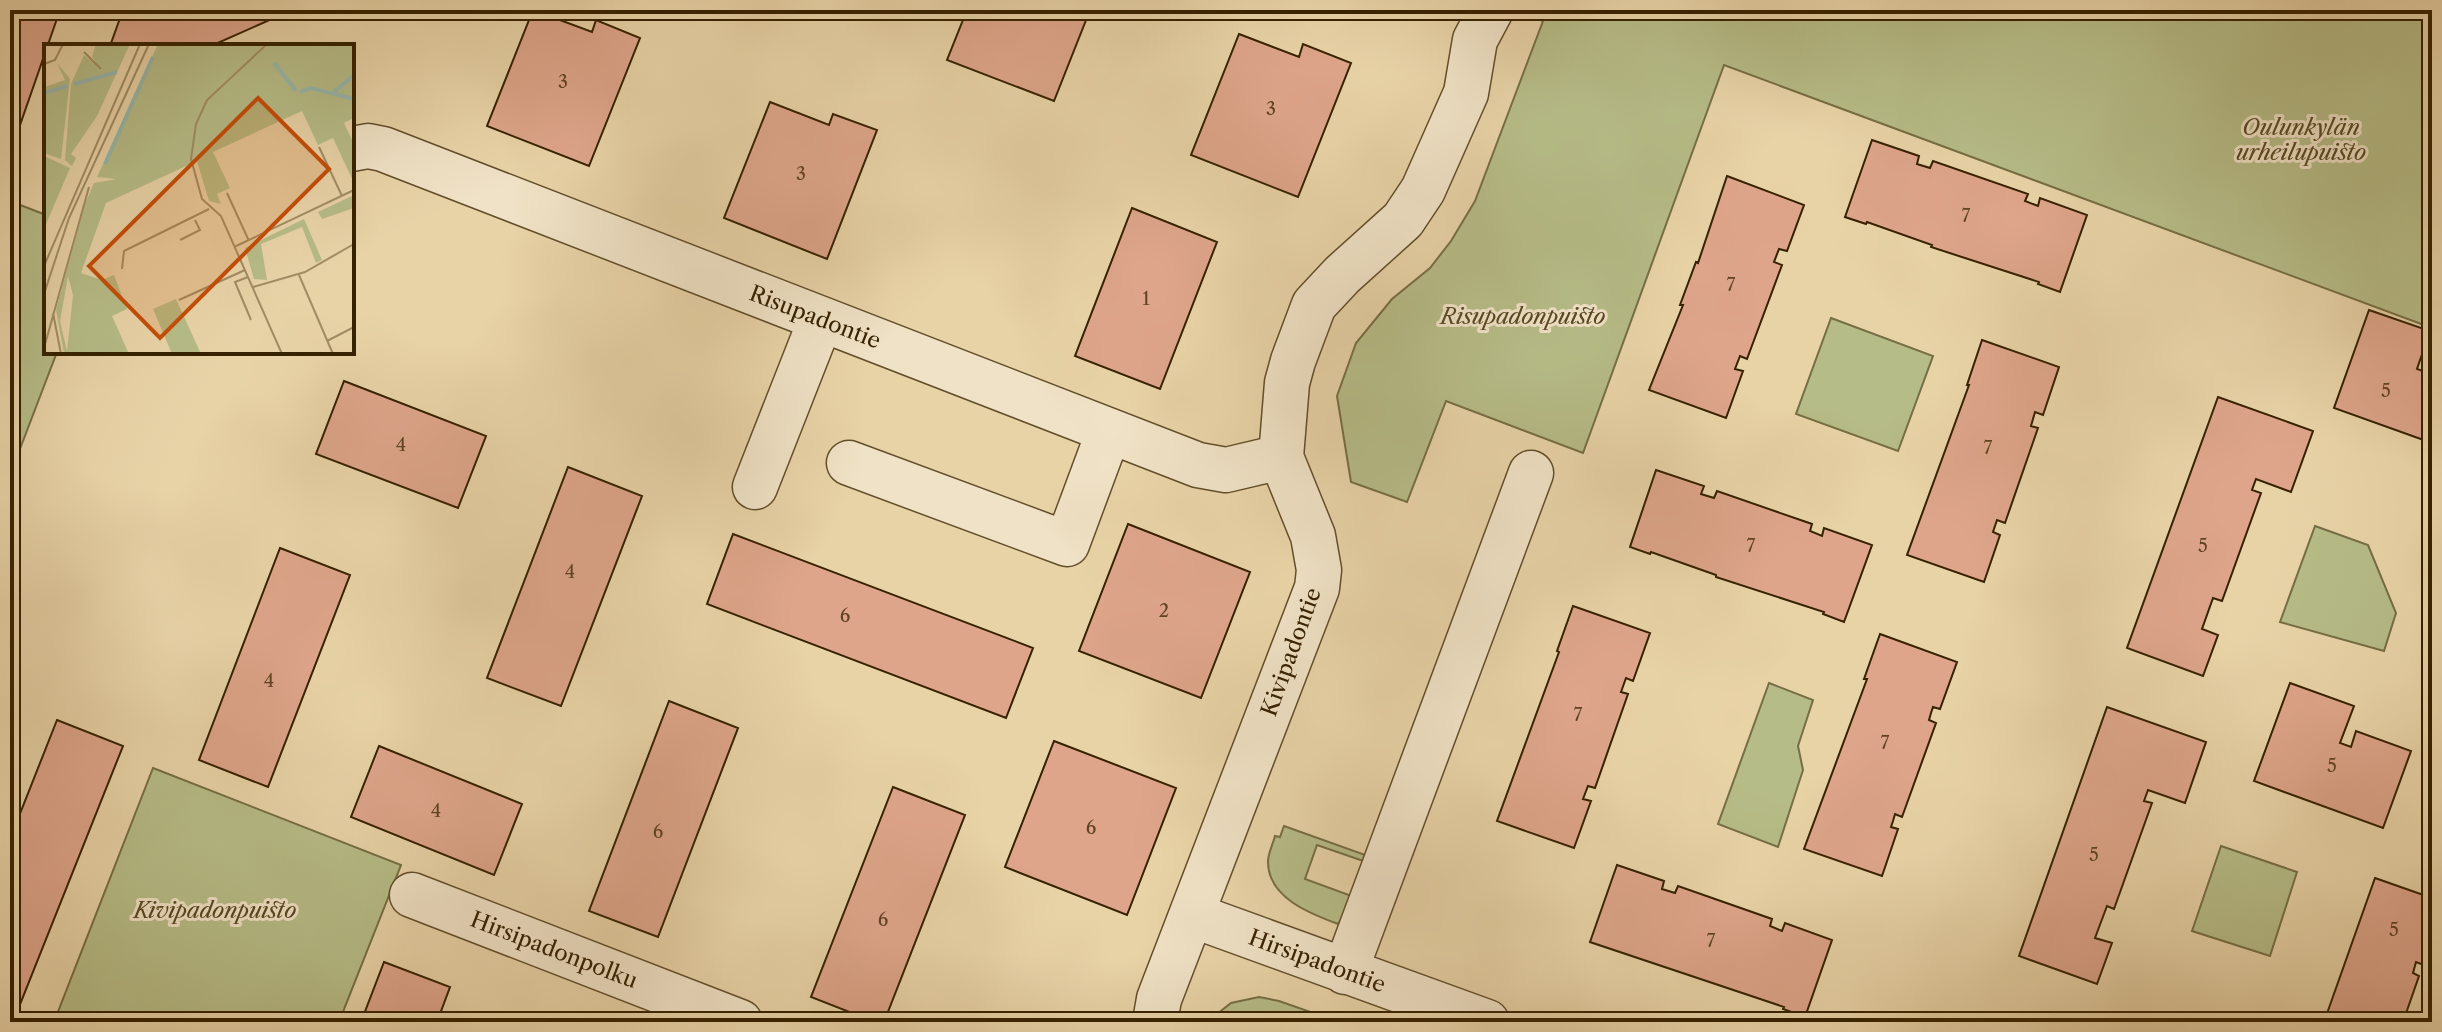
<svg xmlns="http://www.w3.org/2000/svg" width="2442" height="1032" viewBox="0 0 2442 1032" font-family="'Libre Caslon Text',serif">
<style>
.green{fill:#b6bc87;stroke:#766e44;stroke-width:2}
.building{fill:#dea58a;stroke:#362100;stroke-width:2}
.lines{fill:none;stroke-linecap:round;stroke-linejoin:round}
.minor-casing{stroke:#624e2a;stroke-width:47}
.minor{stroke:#f0e2c6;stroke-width:44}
.labels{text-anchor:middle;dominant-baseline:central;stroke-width:6;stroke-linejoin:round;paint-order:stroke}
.number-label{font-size:18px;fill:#604222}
.park-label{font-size:22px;font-style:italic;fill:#564822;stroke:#f0e2c6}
.street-label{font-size:22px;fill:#362100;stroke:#f0e2c6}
.inset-river{fill:none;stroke:#97b7ab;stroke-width:4}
.inset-road{fill:none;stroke:#a18c64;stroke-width:2}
.view{fill:#c44e0a;fill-opacity:0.15;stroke:#c44e0a;stroke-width:4}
.inset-edge{fill:none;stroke:#362100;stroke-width:4}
</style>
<rect width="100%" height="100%" fill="#e8d3a7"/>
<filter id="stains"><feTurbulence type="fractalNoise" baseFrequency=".0025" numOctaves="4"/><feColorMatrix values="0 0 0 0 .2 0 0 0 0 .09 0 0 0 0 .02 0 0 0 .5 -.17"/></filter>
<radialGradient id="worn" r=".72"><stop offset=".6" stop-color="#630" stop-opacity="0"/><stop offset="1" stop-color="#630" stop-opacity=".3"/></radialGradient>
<path class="green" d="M1514 10H2432V328L1724 65 1583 453 1446 401 1407 502 1351 482 1337 396 1356 343 1392 299 1430 268 1451 241 1475 201 1543 21Z
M10 201 46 215V352H57L10 475Z
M1831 318 1933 356 1898 451 1796 414Z
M2315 526 2368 545 2396 613 2384 651 2280 622Z
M1769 683 1813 700 1798 746 1803 770 1778 847 1718 824Z
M153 768 401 865 339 1022H54Z
M1284 826 1371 857 1369 863 1317 845 1305 879 1357 898 1338 924C1311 914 1268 898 1268 862 1268 853 1273 844 1275 836L1280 837Z
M2221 846 2297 872 2270 956 2192 931Z
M1259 997 1279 1001 1339 1022H1207L1231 1003Z"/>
<path class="building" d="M21 10H60L12 148 10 147V42Z
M123 10H292L211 46H110Z
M533 10 592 32 596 20 640 38 589 166 487 126Z
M967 10H1090L1054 101 947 60Z
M1239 34 1299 57 1303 44 1351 63 1298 197 1191 155Z
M770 102 829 125 833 114 877 130 827 259 724 218Z
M1872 140 1919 156 1917 164 1930 168 1933 161 2028 194 2025 201 2038 206 2040 198 2087 215 2060 292 2038 284 2039 282 1931 247 1932 245 1867 222 1866 224 1845 217Z
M1727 176 1804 205 1787 251 1779 249 1774 262 1782 265 1747 359 1740 356 1735 369 1743 371 1726 418 1649 390 1683 305H1680L1696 262 1698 263Z
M1132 208 1217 242 1160 389 1075 356Z
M2369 310 2430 331 2417 369 2428 373 2432 361V443L2334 408Z
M1982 340 2059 367 2043 415 2035 412 2031 426 2038 428 2005 523 1997 520 1993 532 2000 535 1984 582 1907 555 1969 385H1967Z
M344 381 486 436 458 508 316 454Z
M2218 397 2313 431 2291 492 2256 479 2252 490 2261 493 2222 601 2213 598 2202 629 2218 635 2203 676 2127 648Z
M568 467 642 496 561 706 487 678Z
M1656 470 1704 486 1701 494 1714 498 1717 491 1812 524 1810 531 1822 536 1824 528 1872 545 1844 622 1823 614 1824 612 1716 577V575L1651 552 1650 554 1630 547Z
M1128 524 1250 572 1201 698 1079 651Z
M733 534 1033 648 1006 718 707 604Z
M280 548 350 575 268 787 199 760Z
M1573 606 1650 633 1633 681 1626 678 1621 692 1628 694 1595 788 1588 786 1583 799 1591 801 1574 848 1497 821 1559 652 1557 651Z
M1880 634 1957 662 1940 709 1933 707 1931 713 1929 720 1936 723 1902 817 1895 814 1893 821 1891 827 1898 829 1882 876 1804 849 1867 679H1864Z
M2290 683 2354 706 2340 743 2351 747 2356 731 2411 751 2383 828 2254 781Z
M669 701 738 728 658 937 589 911Z
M2107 707 2206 742 2185 803 2148 790 2144 801 2152 803 2114 909 2107 906 2095 938 2112 943 2097 984 2019 956Z
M57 720 123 746 13 1022H10V839Z
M1054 741 1176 788 1127 915 1005 867Z
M379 746 522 804 494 875 351 817Z
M893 787 965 815 884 1022H875L811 997Z
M1617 865 1664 881 1662 889 1675 893 1678 886 1772 919 1770 926 1782 931 1785 923 1832 940 1805 1017 1783 1009 1784 1007 1590 942Z
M2375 878 2432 898V968L2416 962 2413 973 2419 976 2403 1022H2324Z
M384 962 450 987 437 1022H361Z"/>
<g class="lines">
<g class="minor-casing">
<path id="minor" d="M352 149 368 146 383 149 1198 465 1226 470 1281 457
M849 463 1067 544 1109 431
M755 487 821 319
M412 895 740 1022
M1192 915 1487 1022
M1345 972 1531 473
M1155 1022 1159 999 1317 588 1319 570 1313 536 1281 457 1287 383 1293 361 1314 305 1342 275 1403 220 1423 190 1466 93 1475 40 1491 10"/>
</g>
<use href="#minor" class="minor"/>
</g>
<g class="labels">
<g class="number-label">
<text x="563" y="82">3</text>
<text x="1271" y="109">3</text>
<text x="801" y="174">3</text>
<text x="1966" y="216">7</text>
<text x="1731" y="285">7</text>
<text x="1146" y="299">1</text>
<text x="2386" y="391">5</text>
<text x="401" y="445">4</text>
<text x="1988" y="448">7</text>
<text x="1751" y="546">7</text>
<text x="2203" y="546">5</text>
<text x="570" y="572">4</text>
<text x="1164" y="611">2</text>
<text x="845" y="616">6</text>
<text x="269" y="681">4</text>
<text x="1578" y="715">7</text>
<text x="1885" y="743">7</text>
<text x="2332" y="766">5</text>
<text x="436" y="811">4</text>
<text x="1091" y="828">6</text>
<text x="658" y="832">6</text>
<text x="2094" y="855">5</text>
<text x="883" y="920">6</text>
<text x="2394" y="930">5</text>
<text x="1711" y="941">7</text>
</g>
<g class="park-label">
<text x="2301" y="127">Oulunkylän<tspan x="2301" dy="25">urheilupuisto</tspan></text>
<text x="1523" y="316">Risupadonpuisto</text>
<text x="215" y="910">Kivipadonpuisto</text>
</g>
<g class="street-label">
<text transform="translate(815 317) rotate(21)">Risupadontie</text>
<text transform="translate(1291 652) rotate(-70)">Kivipadontie</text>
<text transform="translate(554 950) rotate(21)">Hirsipadonpolku</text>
<text transform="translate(1317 961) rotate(20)">Hirsipadontie</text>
</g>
</g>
<g transform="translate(44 44)">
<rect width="310" height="310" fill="#e8d3a7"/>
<path d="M52 0H86L53 72 27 110 32 114 28 122 21 116 27 40 40 11 59 27 48 13ZM114 0H310V74L300 79 310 100V139L289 94 274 101 258 67 169 108 186 144 173 150 177 160 165 157 153 117 62 159 37 229 58 236 70 231 83 265 68 272 85 310H20L12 266 41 160 50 139 73 135 53 133ZM24 232 29 251 23 307 16 277ZM13 19 26 35 17 115 0 109V43L21 36ZM0 112 26 124 0 185ZM310 151V164L278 175 274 168ZM260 175 278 216 272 219 258 183 217 200 223 236 210 235 201 204ZM132 255 157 310H128L109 265Z" fill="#b6bc87" fill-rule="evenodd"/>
<path class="inset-river" d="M230 19 252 47M30 40 73 28M256 48 267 44 310 55M290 48 310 31M0 49 23 42M61 120 109 13"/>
<path class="inset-road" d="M223 0 163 56 152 80 147 115 158 155 177 172 238 310M40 8 57 25M0 20 11 16 19 0M275 103 298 152M183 149 205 197M136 196 156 186 151 176M190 203 310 146M0 222 96 0M78 225 80 207 165 165M255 231 289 310M204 233 191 238 207 276M209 243 261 228 310 200M0 250 25 174 105 0M135 256 201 226M9 269 17 310M283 297 310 283M0 304 45 143"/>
<path class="view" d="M214 54 285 125 116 294 45 222Z"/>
<rect width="310" height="310" class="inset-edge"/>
</g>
<rect width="2442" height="1032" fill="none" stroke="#e8d3a7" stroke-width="40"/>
<rect x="12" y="12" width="2418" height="1008" fill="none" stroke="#362100" stroke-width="4"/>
<rect x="20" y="20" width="2402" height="992" fill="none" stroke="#362100" stroke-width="2"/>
<rect width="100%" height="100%" filter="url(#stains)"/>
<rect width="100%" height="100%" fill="url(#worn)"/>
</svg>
